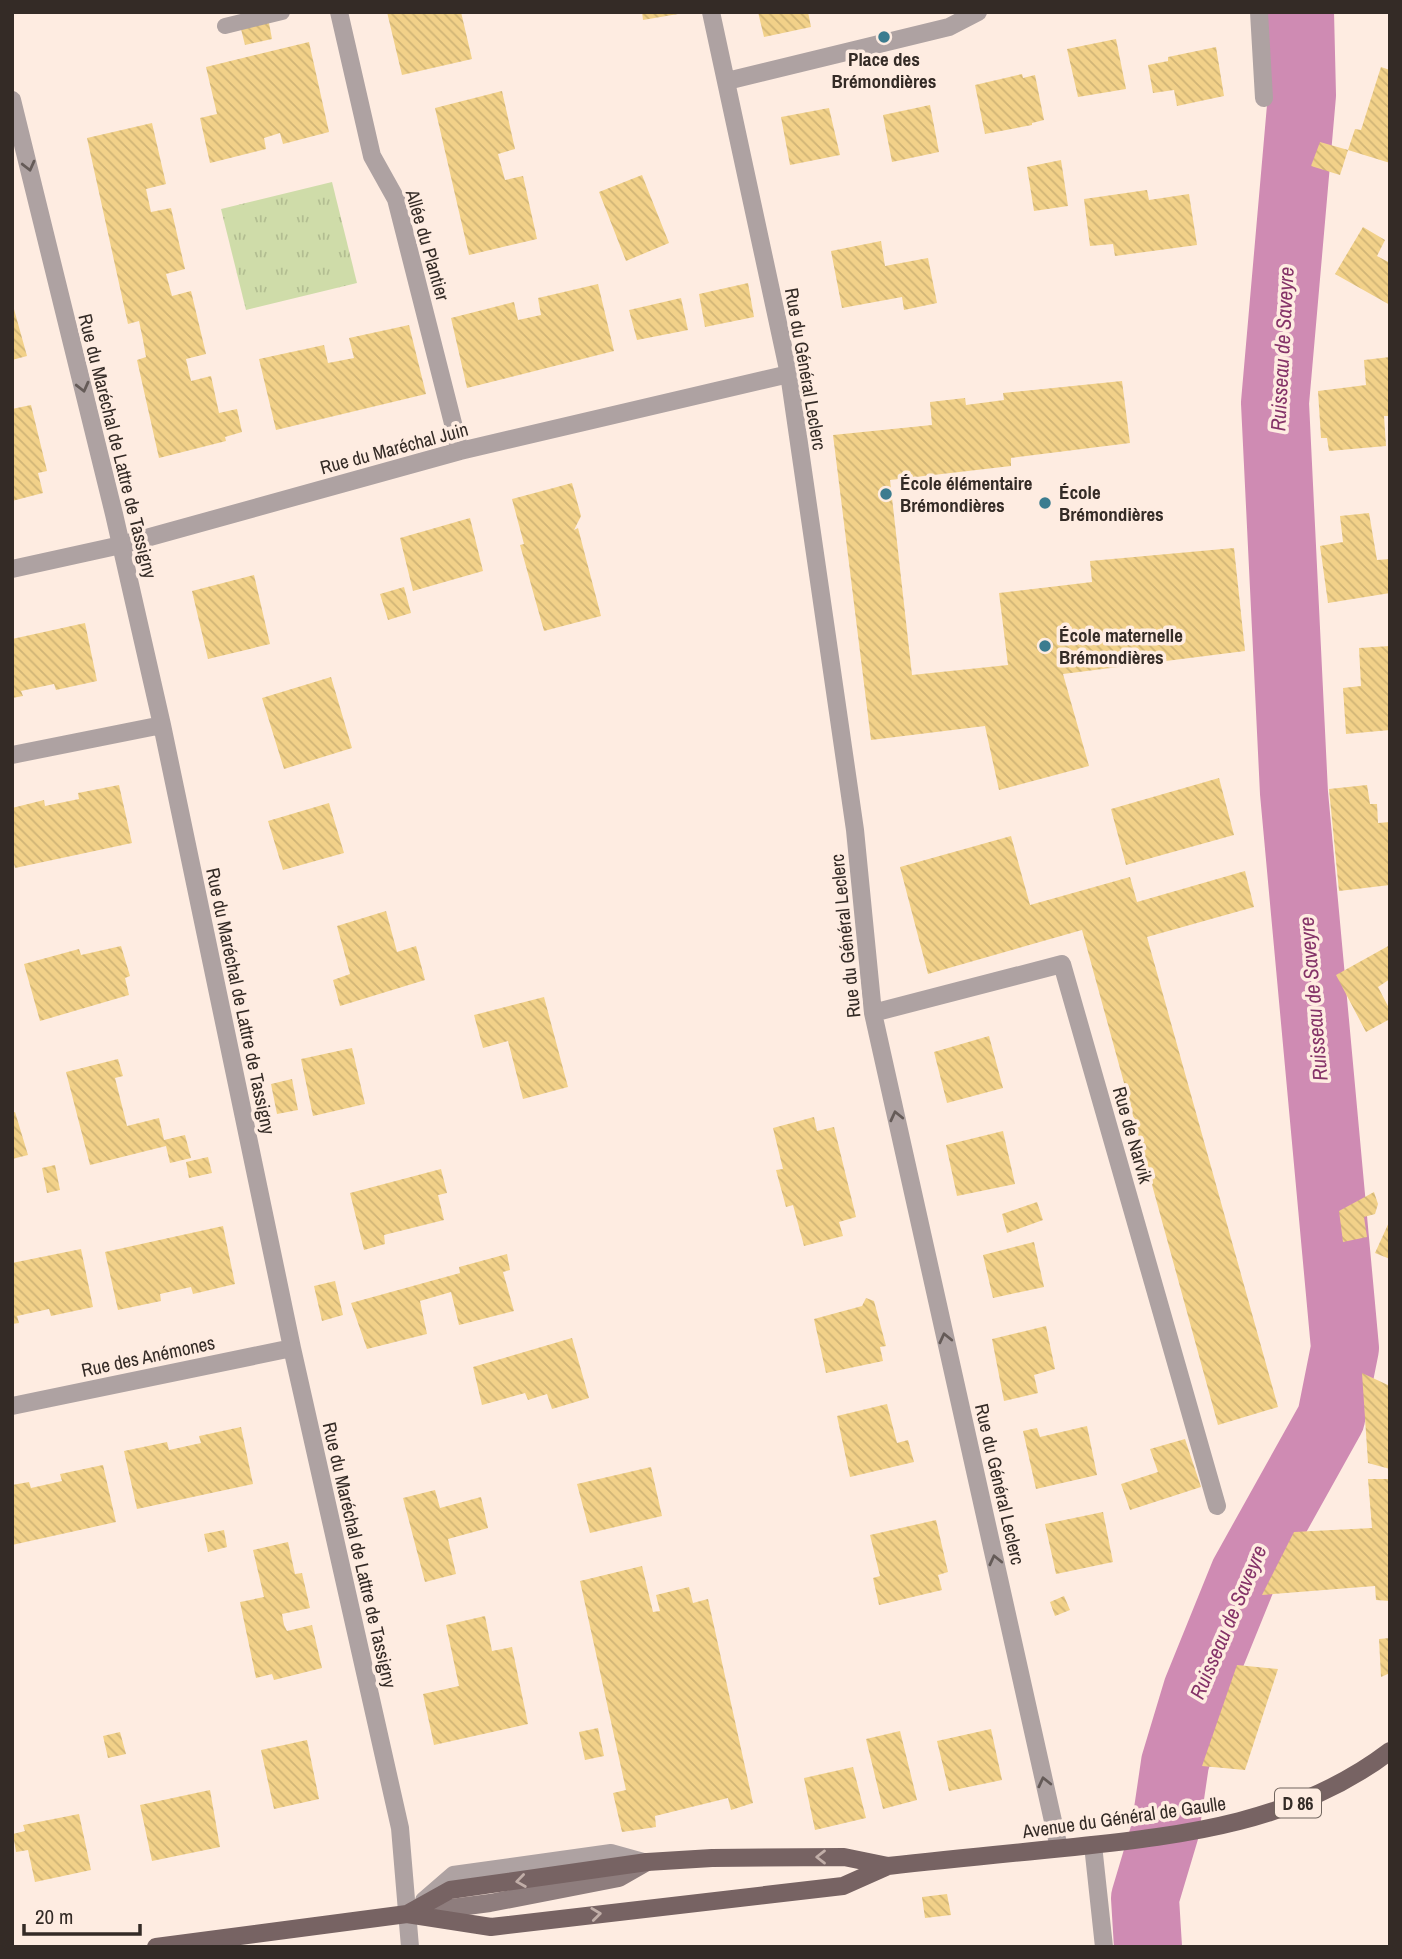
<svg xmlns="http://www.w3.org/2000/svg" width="1402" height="1959" viewBox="0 0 1402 1959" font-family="'Archivo Narrow',sans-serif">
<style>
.grass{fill:url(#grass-tufts)}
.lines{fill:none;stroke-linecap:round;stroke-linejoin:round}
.river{stroke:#cf8bb3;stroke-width:68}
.building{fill:url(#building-back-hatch)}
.lane{stroke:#aea2a2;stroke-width:16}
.street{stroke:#aea2a2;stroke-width:18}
.secondary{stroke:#8e7d7d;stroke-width:18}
.primary{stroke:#776363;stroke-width:18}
.oneway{stroke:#655b58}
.oneway2{stroke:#c1aea8}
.poi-dot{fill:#3b7c8f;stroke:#feece1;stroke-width:2.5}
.labels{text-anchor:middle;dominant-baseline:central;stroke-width:7;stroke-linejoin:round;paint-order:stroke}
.shield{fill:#feece1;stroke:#71655e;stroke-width:2}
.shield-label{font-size:18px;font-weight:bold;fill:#342b26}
.poi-label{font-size:19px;font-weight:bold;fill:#342b26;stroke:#feece1;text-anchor:start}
.street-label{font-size:19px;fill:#342b26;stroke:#feece1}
.water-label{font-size:21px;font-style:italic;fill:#853368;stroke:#feece1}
</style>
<defs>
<pattern id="grass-tufts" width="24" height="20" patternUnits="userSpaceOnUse" patternTransform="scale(1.75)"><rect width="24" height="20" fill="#cfdca9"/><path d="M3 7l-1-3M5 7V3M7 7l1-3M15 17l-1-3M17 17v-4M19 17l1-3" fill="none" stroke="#b2bd91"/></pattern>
<pattern id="building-back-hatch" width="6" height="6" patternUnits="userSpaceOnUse" patternTransform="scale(1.75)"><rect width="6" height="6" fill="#f2d189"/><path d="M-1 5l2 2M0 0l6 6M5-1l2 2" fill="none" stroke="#d0b476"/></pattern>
</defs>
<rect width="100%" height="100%" fill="#feece1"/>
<path class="grass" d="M332 182 357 283 246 310 221 209Z"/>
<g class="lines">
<path class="river" d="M1148 1947 1145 1898 1165 1831 1175 1763 1197 1690 1244 1574 1331 1418 1345 1348 1294 793 1275 403 1302 95 1300 12"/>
</g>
<path class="building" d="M387 12H461L472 59 402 75Z
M642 12H678V14L643 20Z
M758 12H808L811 27 764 37Z
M268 18 272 39 245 45 240 25Z
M1116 39 1126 89 1078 97 1067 49Z
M309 42 329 132 283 144 280 133 264 138 266 149 210 163 200 118 217 114 206 67Z
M1216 47 1224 96 1177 106 1174 90 1153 93 1148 65 1168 61V57Z
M1381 67 1390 70V163L1348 150 1340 175 1311 166 1320 142 1348 150 1355 129 1361 130Z
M1022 74 1023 78 1035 75 1044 120 1032 123V125L985 134 975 85Z
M502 91 515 149 498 154 505 180 523 176 537 239 469 255 435 108Z
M930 105 939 152 892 162 883 115Z
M829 108 840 155 790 165 781 117Z
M152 123 166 184 146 189 151 212 171 208 185 269 166 274 172 296 191 291 206 354 186 359 191 381 211 376 219 413 237 409 242 432 225 437 226 441 159 458 137 360 146 357 143 340 139 321 128 324 87 138Z
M1061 160 1068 206 1034 211 1027 167Z
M642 175 669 243 626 261 599 192Z
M1147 190 1149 200 1189 194 1197 245 1115 256 1113 244 1090 246 1084 199Z
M1363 227 1385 240 1377 256 1390 263V305L1335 274Z
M881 241 885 266 928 258 937 303 904 310 902 297 842 308 831 251Z
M748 283 754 317 705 327 699 294Z
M598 284 614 351 467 388 451 318 514 302 518 320 541 315 538 298Z
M681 298 688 330 637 340 629 310Z
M12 302 27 356 12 360Z
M409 325 426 394 276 430 259 359 324 345 328 363 354 358 349 338Z
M1390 357V416H1384L1386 446 1329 451 1327 438H1321L1318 391 1366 385 1364 360Z
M1122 381 1130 443 1011 458V466L890 480 912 675 1008 665 999 593 1092 582 1090 561 1234 548 1245 651 1063 674 1089 766 999 790 985 726 871 740 833 435 932 425 930 402 965 398 966 405 1004 400 1003 393Z
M31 405 47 471 38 473 43 493 12 501V409Z
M572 483 581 516 574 530 578 528 601 616 544 631 520 545 524 544 512 499Z
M1369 513 1377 560 1390 559V593L1328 603 1320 546 1343 542 1340 516Z
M470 518 483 571 413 591 400 538Z
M254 575 270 644 208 659 192 591Z
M404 587 411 613 388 620 380 594Z
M85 623 97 681 56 690 54 684 21 691 23 696 12 698V639Z
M1390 646V730L1346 734 1343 688 1361 686 1359 648Z
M331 677 352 748 284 769 262 698Z
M1219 778 1234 835 1126 865 1111 809Z
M119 785 132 843 15 868 12 856V808L44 800 45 806 79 799 78 793Z
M1367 785 1370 804H1377L1378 823 1390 822V885L1339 891 1329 789Z
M329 803 344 853 283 870 268 821Z
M1011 836 1030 905 1130 877 1137 902 1245 871 1254 907 1147 937 1278 1407 1218 1425 1082 930 928 974 900 867Z
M386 911 397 952 416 946 425 980 340 1006 333 980 350 974 337 926Z
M1390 945V979L1378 987 1390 1010V1019L1366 1032 1336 975Z
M121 946 130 976 125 978 129 995 40 1021 24 964 79 949 81 955Z
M544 997 568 1087 523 1099 508 1041 483 1048 474 1015Z
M989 1036 1003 1088 947 1103 934 1052Z
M352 1048 365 1104 313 1116 301 1059Z
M118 1059 123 1076 115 1078 127 1126 159 1118 164 1140 185 1135 191 1158 170 1163 166 1146 90 1165 66 1072Z
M292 1079 298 1110 277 1114 271 1084Z
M15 1112 28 1155 12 1159V1113Z
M814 1117 817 1131 834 1127 856 1217 839 1222 843 1236 804 1246 793 1205 786 1207 776 1170 783 1169 773 1128Z
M1003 1131 1015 1184 957 1196 946 1145Z
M208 1157 212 1173 189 1178 186 1162Z
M55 1165 60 1190 47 1193 42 1168Z
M441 1169 447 1193 438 1195 444 1220 384 1235 385 1244 364 1250 350 1193Z
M1374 1192 1378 1204 1375 1214 1364 1217 1367 1237 1343 1242 1339 1211Z
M1037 1202 1043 1220 1007 1233 1002 1214Z
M1390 1220V1259L1375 1253Z
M223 1226 235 1284 193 1294 191 1287 160 1294 161 1301 118 1310 105 1252Z
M1034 1242 1044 1287 993 1298 983 1255Z
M81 1249 93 1307 51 1316 49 1309 17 1316 19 1323 12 1324V1263Z
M507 1254 510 1270 503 1272 514 1311 459 1325 451 1292 420 1301 427 1334 367 1349 351 1303 460 1273 459 1267Z
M335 1281 343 1315 322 1321 314 1286Z
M866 1298 874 1301 886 1346 880 1347 883 1361 826 1373 814 1319 862 1306Z
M1046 1326 1055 1369 1034 1375 1038 1393 1004 1401 992 1339Z
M572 1338 589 1398 552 1409 547 1394 528 1400 525 1393 482 1405 473 1367Z
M1362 1373 1390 1386V1469L1368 1463Z
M887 1404 897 1443 908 1440 914 1462 850 1477 837 1416Z
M1087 1426 1097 1475 1036 1489 1023 1431 1037 1428 1040 1437Z
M241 1427 253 1484 137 1509 124 1451 167 1442 169 1450 201 1443 199 1436Z
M1185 1439 1201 1487 1130 1510 1121 1484 1158 1472 1150 1449Z
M103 1465 116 1522 12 1545V1485L29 1482 31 1488 62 1481 60 1474Z
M651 1467 662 1516 590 1533 577 1484Z
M1368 1479H1388L1390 1601 1376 1600 1375 1586 1262 1595 1294 1532 1372 1528Z
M435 1490 440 1508 481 1497 488 1528 448 1539 456 1574 425 1582 403 1498Z
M1103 1512 1113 1562 1056 1574 1045 1524Z
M936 1520 948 1572 938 1575 942 1590 879 1605 873 1578 880 1576 870 1535Z
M224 1530 227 1547 208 1552 204 1534Z
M288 1542 295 1574 302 1573 310 1608 282 1614 284 1625 287 1631 312 1625 322 1668 274 1680 272 1674 256 1678 240 1602 264 1597 253 1550Z
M642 1566 653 1612 660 1611 656 1595 689 1587 693 1603 708 1599 753 1803 731 1810 728 1798 655 1816 656 1827 622 1832 613 1793 626 1790 580 1581Z
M1064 1596 1070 1610 1055 1616 1050 1602Z
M485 1616 492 1651 512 1647 528 1724 434 1745 423 1694 459 1686 446 1625Z
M1390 1638V1673L1381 1677 1379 1639Z
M1237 1665 1278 1669 1245 1770 1202 1766Z
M598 1728 604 1756 585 1760 579 1732Z
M991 1729 1002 1780 949 1791 937 1741Z
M900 1731 917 1800 883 1809 866 1739Z
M120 1732 126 1754 108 1758 103 1736Z
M307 1740 319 1799 274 1809 261 1750Z
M853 1767 866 1818 815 1830 804 1778Z
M210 1790 220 1847 152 1861 140 1805Z
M79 1814 91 1870 35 1882 28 1850 16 1852 13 1834 25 1831 23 1825Z
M947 1894 951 1915 925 1918 922 1897Z"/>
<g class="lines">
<path class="lane" d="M225 26 282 12
M423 1900 453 1874 611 1852 647 1862"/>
<path class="street" d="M339 12 372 156 396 199 460 451
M711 12 789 374 855 830 873 1013 1059 1848
M1259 12 1264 98
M727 81 949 27 978 12
M12 100 114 514 162 725 292 1348 400 1828 410 1947
M12 569 121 545 460 451 789 374
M12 755 162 725
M873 1013 1062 964 1217 1506
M12 1406 292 1348
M1093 1845 1104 1947"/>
<path class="secondary" d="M413 1913 490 1903 619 1878 647 1862"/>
<path class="primary" d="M407 1914 450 1890 647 1862 712 1858 844 1857 888 1866C950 1859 1012 1853 1074 1847 1186 1835 1297 1822 1390 1751
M156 1947 407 1914 491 1927 843 1886 888 1866"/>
</g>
<defs><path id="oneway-chevron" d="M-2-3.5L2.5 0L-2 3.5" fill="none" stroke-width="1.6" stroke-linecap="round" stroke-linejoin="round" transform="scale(1.75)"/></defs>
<g class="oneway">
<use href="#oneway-chevron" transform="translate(29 166) rotate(76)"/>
<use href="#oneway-chevron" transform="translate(83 387) rotate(76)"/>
<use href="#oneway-chevron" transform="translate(896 1116) rotate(-103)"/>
<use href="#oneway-chevron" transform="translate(945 1338) rotate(-103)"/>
<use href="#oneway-chevron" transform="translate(995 1560) rotate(-103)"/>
<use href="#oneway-chevron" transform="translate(1044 1782) rotate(-103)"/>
</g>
<g class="oneway2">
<use href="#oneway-chevron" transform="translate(821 1857) rotate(180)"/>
<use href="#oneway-chevron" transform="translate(521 1881) rotate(172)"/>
<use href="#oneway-chevron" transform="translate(596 1914) rotate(-7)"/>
</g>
<g class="poi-dot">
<circle cx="884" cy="37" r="7"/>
<circle cx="886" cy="494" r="7"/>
<circle cx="1045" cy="503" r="7"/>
<circle cx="1045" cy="646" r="7"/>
</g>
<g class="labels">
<rect class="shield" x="1275" y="1788.5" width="46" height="29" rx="5"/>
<g class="shield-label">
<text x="1298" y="1803">D 86</text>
</g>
<g class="poi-label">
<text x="884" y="59" text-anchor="middle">Place des<tspan x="884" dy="22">Brémondières</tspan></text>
<text x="900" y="483">École élémentaire<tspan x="900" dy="22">Brémondières</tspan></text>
<text x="1059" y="492">École<tspan x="1059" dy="22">Brémondières</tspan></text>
<text x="1059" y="635">École maternelle<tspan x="1059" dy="22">Brémondières</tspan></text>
</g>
<g class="street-label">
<text transform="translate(428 245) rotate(74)">Allée du Plantier</text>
<text transform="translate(806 369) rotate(80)">Rue du Général Leclerc</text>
<text transform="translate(118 446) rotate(76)">Rue du Maréchal de Lattre de Tassigny</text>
<text transform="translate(394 448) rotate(-15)">Rue du Maréchal Juin</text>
<text transform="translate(845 936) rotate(-96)">Rue du Général Leclerc</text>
<text transform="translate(241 1001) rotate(78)">Rue du Maréchal de Lattre de Tassigny</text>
<text transform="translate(1133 1135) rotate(74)">Rue de Narvik</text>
<text transform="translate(148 1356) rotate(-12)">Rue des Anémones</text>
<text transform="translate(1000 1484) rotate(77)">Rue du Général Leclerc</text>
<text transform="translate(360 1555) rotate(77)">Rue du Maréchal de Lattre de Tassigny</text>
<text transform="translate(1124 1817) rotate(-8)">Avenue du Général de Gaulle</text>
</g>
<g class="water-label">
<text transform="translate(1282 349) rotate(-87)">Ruisseau de Saveyre</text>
<text transform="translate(1313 999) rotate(-95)">Ruisseau de Saveyre</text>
<text transform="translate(1228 1622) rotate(-67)">Ruisseau de Saveyre</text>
</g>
</g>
<rect width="1402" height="1959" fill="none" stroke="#342b26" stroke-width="28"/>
<path d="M24 1924v10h116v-10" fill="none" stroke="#342b26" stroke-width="3.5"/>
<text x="35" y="1924" font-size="21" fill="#342b26" stroke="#feece1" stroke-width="5" paint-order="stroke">20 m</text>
</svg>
